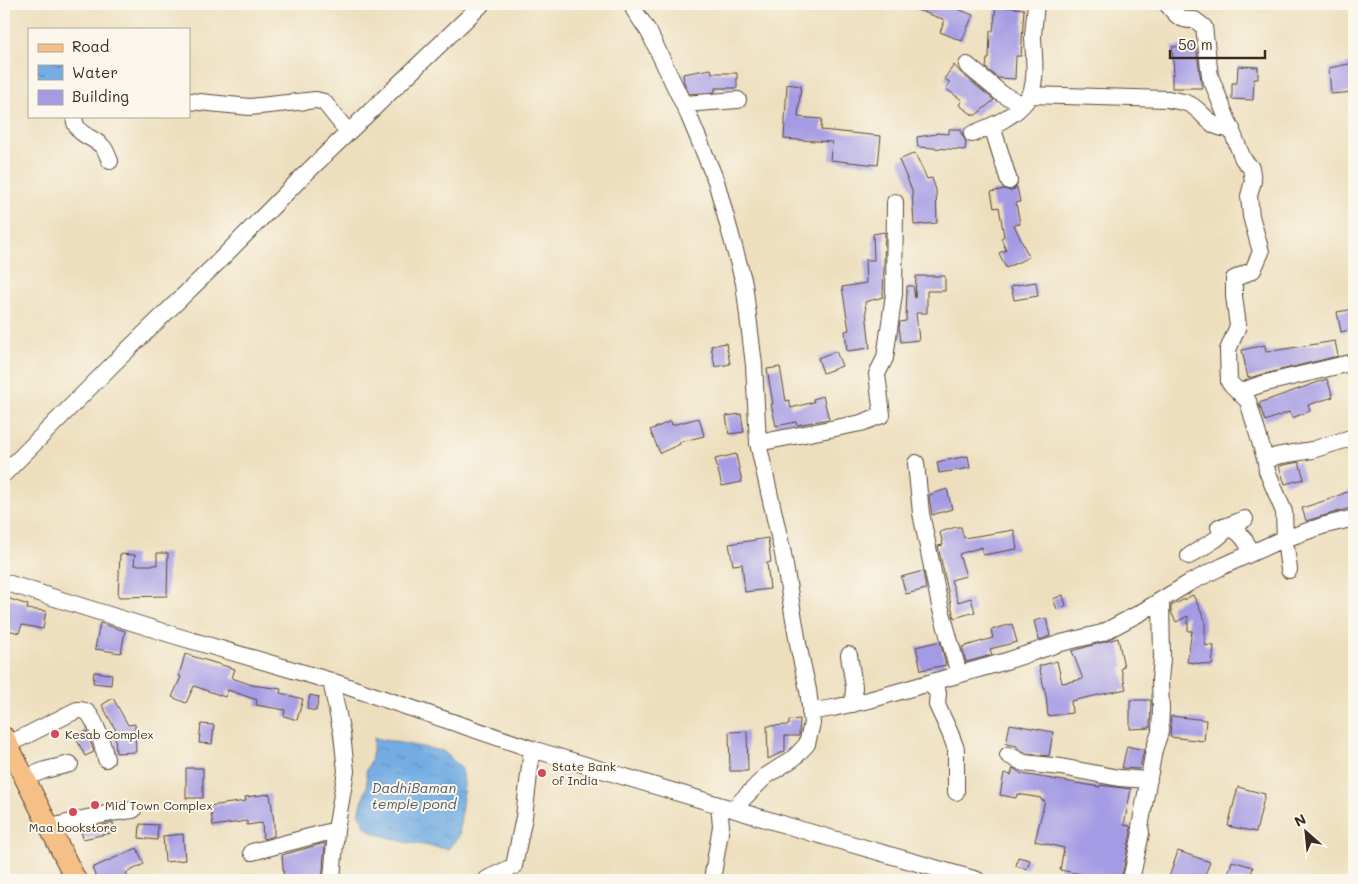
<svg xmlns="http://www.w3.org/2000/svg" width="1358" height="884" viewBox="0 0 1358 884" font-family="Mali,sans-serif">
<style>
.water{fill:url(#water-ripples);stroke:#576c80}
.building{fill:#a59be4}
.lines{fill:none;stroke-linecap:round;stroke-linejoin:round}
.minor-casing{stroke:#564536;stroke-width:18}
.major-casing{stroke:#564536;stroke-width:22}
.minor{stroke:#fff;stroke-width:16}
.major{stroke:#f5bf86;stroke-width:20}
.poi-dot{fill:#d1495b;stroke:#fbf7ec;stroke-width:2}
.labels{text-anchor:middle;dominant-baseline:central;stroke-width:4;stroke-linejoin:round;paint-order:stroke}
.poi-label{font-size:12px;fill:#3b2a1e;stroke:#fbf7ec;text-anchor:start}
.water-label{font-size:14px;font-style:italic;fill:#4f5863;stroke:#fbf7ec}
</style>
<defs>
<pattern id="water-ripples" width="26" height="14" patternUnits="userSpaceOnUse" patternTransform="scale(1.25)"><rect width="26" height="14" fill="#73ade3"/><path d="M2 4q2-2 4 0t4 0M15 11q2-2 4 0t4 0" fill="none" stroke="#608db7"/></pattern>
</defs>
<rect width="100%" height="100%" fill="#fbf7ec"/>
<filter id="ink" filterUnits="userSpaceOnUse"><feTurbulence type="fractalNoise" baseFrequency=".02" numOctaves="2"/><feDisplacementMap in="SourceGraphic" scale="10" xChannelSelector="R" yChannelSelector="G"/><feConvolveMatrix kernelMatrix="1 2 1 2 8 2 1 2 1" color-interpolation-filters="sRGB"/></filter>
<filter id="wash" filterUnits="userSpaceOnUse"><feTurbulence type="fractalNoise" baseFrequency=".0096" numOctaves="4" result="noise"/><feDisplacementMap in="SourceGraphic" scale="20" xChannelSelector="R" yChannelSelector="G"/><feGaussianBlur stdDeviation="1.12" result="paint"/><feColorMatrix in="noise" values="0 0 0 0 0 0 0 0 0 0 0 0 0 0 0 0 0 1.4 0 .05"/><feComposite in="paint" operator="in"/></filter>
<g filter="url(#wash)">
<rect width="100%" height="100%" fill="#eddfbe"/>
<path class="water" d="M374 738 443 751 462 769 464 784 459 836 448 849 405 842 371 832 363 823 359 813 367 786 366 772 372 757Z"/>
<g id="blocks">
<path class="building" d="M904 4H945L973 15 962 41 940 32 945 20 904 5Z
M996 6 1024 9 1021 56H1016L1015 79 998 78 986 68 987 59H989L990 31H993Z
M1196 46 1202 88H1172V74H1174L1172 47Z
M1354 63V92L1331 94 1329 68Z
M954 65 961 73 994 100 976 115H973L959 105 962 100 946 89 950 82 944 79Z
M1238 66 1258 67V79H1254L1253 100 1232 99V83H1237Z
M711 69 712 73H737V88H715V92L689 94 684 82 683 74Z
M787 84 801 86 798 117 822 119 821 130 881 136 878 165 830 160 832 142 784 139Z
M949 129H961V134H962L966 142 965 150 918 147 917 137 936 134V133L949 134Z
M915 153 927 179 932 178 936 190 937 223 914 225 912 190 899 160Z
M1017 187 1020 202 1016 203 1020 224 1014 225 1029 257 1006 268 999 253 1006 250 1001 238 1004 236 999 207 994 208 991 192 1004 189 1011 191Z
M885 232 883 297 865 302 870 348 847 351 845 331 849 330 842 287 866 283 865 260H874L873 234Z
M916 276H945V291H927V313H916L919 340 901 342 899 327 900 322 906 321 907 286H913L915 298Z
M1036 282 1038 296 1014 300 1011 286Z
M1354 309V329L1341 332 1337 312Z
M1335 341 1338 356 1248 378 1242 350 1265 345 1266 352Z
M726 343 730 364 715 367 711 346Z
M836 351 842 366 823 373 818 358Z
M780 367 786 401 789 400 791 408 814 402 813 399 823 396 829 419 797 425 796 422 776 426 771 404H773L767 369Z
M1327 379 1333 397 1308 405 1310 411 1292 418 1289 412 1265 421 1259 403Z
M741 414 744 432 729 434 726 416Z
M699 418 704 436 680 442V444L660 453 650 430 671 421 672 425Z
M736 454 742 482 722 486 715 459Z
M968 456 970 468 939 473 937 462Z
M1299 462 1304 479 1285 484 1279 466Z
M947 489 952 509 932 515 929 495Z
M1354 489V507L1306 521 1302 508 1330 499Z
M956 527H961L964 538 1014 530 1017 549 983 555 982 547 959 554 966 576 951 580 958 602 971 598 975 612 954 618 938 546 943 545 940 532Z
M768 538 771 562 767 563 770 589 745 592 742 564 733 565 729 544Z
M157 553H168L167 596 118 597 120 554 135 555 134 565H157Z
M923 571 926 589 906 594 901 577Z
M1063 595 1066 606 1057 609 1053 599Z
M1193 595 1205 620V645L1214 646 1212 665 1187 662 1192 631H1188V616L1176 622 1171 612V606Z
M4 597 28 605 27 609 46 611 43 629 22 625 19 633 4 629Z
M1046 618 1050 636 1039 640 1034 621Z
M100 623 125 631 121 653 95 649Z
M1012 624 1017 642 990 649 992 655 966 662 962 647 993 638 991 630Z
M1118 638 1124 667 1121 668 1126 689 1071 701 1072 713 1048 716 1046 696 1039 666 1057 661 1062 683 1083 679 1072 651Z
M940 641 946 665 921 670 916 647Z
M185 654 235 669 232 678 252 685 281 689 280 693 303 699 297 720 284 716 285 710 256 705 257 700 228 690 225 697 194 686 186 703 172 697 181 677 179 676Z
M94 672 112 674 111 685 93 683Z
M310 695 319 697 316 711 307 709Z
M113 698 128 725 135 724 136 752 116 753 115 729 102 705Z
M1130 700H1151L1150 728 1130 729Z
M1171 716 1206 720 1204 741 1170 737Z
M800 719 799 736H785V751L768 759 767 726 789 725V720Z
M201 724 214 725 212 744 199 743Z
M1010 724 1053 732 1049 756 1027 753 1017 748V746L1006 744Z
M87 731 94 752 85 756 75 736Z
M747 731 748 771H730L729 732Z
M1127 746 1144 750 1140 769 1122 768Z
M186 768H203V798H186Z
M1013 768 1022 774 1100 787V785L1131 789 1124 825 1130 826 1131 833 1121 880H1102V878L1060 870 1064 848 1035 841 1045 801 1041 800V798L1017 794 1016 798 1000 795 1004 773 1011 775Z
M1238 787 1265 794 1256 832 1228 826Z
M270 794 274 822V836L263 839 262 823 247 825V821L213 826 210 806 246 801 245 797Z
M113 823 115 832 83 839 81 830Z
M140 824 158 825 157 840 139 838Z
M183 834 185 860 165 862 163 836Z
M325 843 322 880H284L282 855Z
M137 848 144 864 126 873 129 880H97L92 868Z
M1178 851 1210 862 1203 880H1168Z
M1018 857 1030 860 1027 869 1016 866Z
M1232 861 1253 867 1249 880H1226Z"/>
</g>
</g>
<g filter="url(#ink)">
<use href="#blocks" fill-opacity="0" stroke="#564536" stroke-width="1"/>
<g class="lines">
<g class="minor-casing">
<path id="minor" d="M633 4 634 10 649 32 689 116 716 181 744 283 754 365 758 443 783 554 799 649 808 690 812 723 807 744 794 758 766 776 733 809
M1167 4C1176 15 1179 21 1195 20L1204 27 1210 76 1243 159 1251 168 1253 181 1249 196 1251 216 1261 252 1253 270 1234 279V296L1238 326 1228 350 1229 382 1248 401 1266 462 1267 471 1284 512 1285 539 1289 570
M967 65 1002 94 1022 104
M1029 95 1168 99C1175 101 1184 101 1191 105 1208 116 1209 129 1232 129
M189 101 250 107 316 100 324 102 348 132
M684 104 738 100
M74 116C75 136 91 135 103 147 106 150 108 157 110 161
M992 126 1009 181
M972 134C992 126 1013 118 1027 100 1039 84 1033 53 1033 35 1034 24 1035 14 1036 4
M1239 392 1262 384 1354 362
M758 443 861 423 882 415 877 374 885 358 894 294 895 202
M1266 462 1276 456 1312 450 1354 437
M916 463 921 513 940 606 959 674
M4 474 114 363 217 263 303 176 482 4
M1219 527C1237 526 1245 538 1252 553
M1189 556 1216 539 1223 533 1227 526 1245 519
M4 582 176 636 331 681 532 749 802 830 977 880
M849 655 854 687 853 704
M331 681 342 734 346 771 336 830 332 880
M929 683 938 693 937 705 950 733 956 749V792
M810 712 833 708 869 700 1003 662 1061 643 1102 633 1140 613 1189 583 1223 566 1276 542 1322 526 1354 518
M7 745 77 710C80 710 85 710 88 713 97 722 103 747 106 759
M1008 755 1024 763 1061 767 1119 778 1149 780
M25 778 45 770 70 764
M49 828C77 820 104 813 133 810
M252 852 336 830
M487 879 514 866 524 817 532 749
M712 880 721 826 719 805
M1131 880 1141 833 1140 827 1154 750 1160 732 1161 710 1160 680 1162 659 1161 600"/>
</g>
<g class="major-casing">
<path id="major" d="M4 737 76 880"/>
</g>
<use href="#minor" class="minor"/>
<use href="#major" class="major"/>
</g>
</g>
<g class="poi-dot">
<circle cx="55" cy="734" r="5"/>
<circle cx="542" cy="773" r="5"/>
<circle cx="95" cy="805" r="5"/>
<circle cx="73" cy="812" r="5"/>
</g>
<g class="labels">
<g class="poi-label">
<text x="65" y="734">Kesab Complex</text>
<text x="552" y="766">State Bank<tspan x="552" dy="14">of India</tspan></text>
<text x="105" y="805">Mid Town Complex</text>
<text x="73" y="827" text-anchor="middle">Maa bookstore</text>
</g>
<g class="water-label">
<text x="414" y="787">DadhiBaman<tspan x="414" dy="16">temple pond</tspan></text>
</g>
</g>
<rect width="1358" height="884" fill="none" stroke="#fbf7ec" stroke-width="20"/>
<rect x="28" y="28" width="162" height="90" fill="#fbf7ec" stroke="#aea59a"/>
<rect x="38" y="44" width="25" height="8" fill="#f5bf86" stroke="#aea59a"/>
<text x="72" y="52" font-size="15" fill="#3b2a1e">Road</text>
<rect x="38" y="65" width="25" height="15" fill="url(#water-ripples)" stroke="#aea59a"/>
<text x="72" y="78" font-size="15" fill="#3b2a1e">Water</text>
<rect x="38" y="90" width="25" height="15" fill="#a59be4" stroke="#aea59a"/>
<text x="72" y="102" font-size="15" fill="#3b2a1e">Building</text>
<g transform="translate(1306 832) rotate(333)" stroke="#fbf7ec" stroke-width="4" paint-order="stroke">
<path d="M0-4L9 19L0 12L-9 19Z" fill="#3b2a1e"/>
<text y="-8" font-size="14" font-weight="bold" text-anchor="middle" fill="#3b2a1e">N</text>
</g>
<path d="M1170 50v8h95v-8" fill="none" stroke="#3b2a1e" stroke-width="2.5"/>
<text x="1178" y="50" font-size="15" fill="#3b2a1e" stroke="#fbf7ec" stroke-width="4" paint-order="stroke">50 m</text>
</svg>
